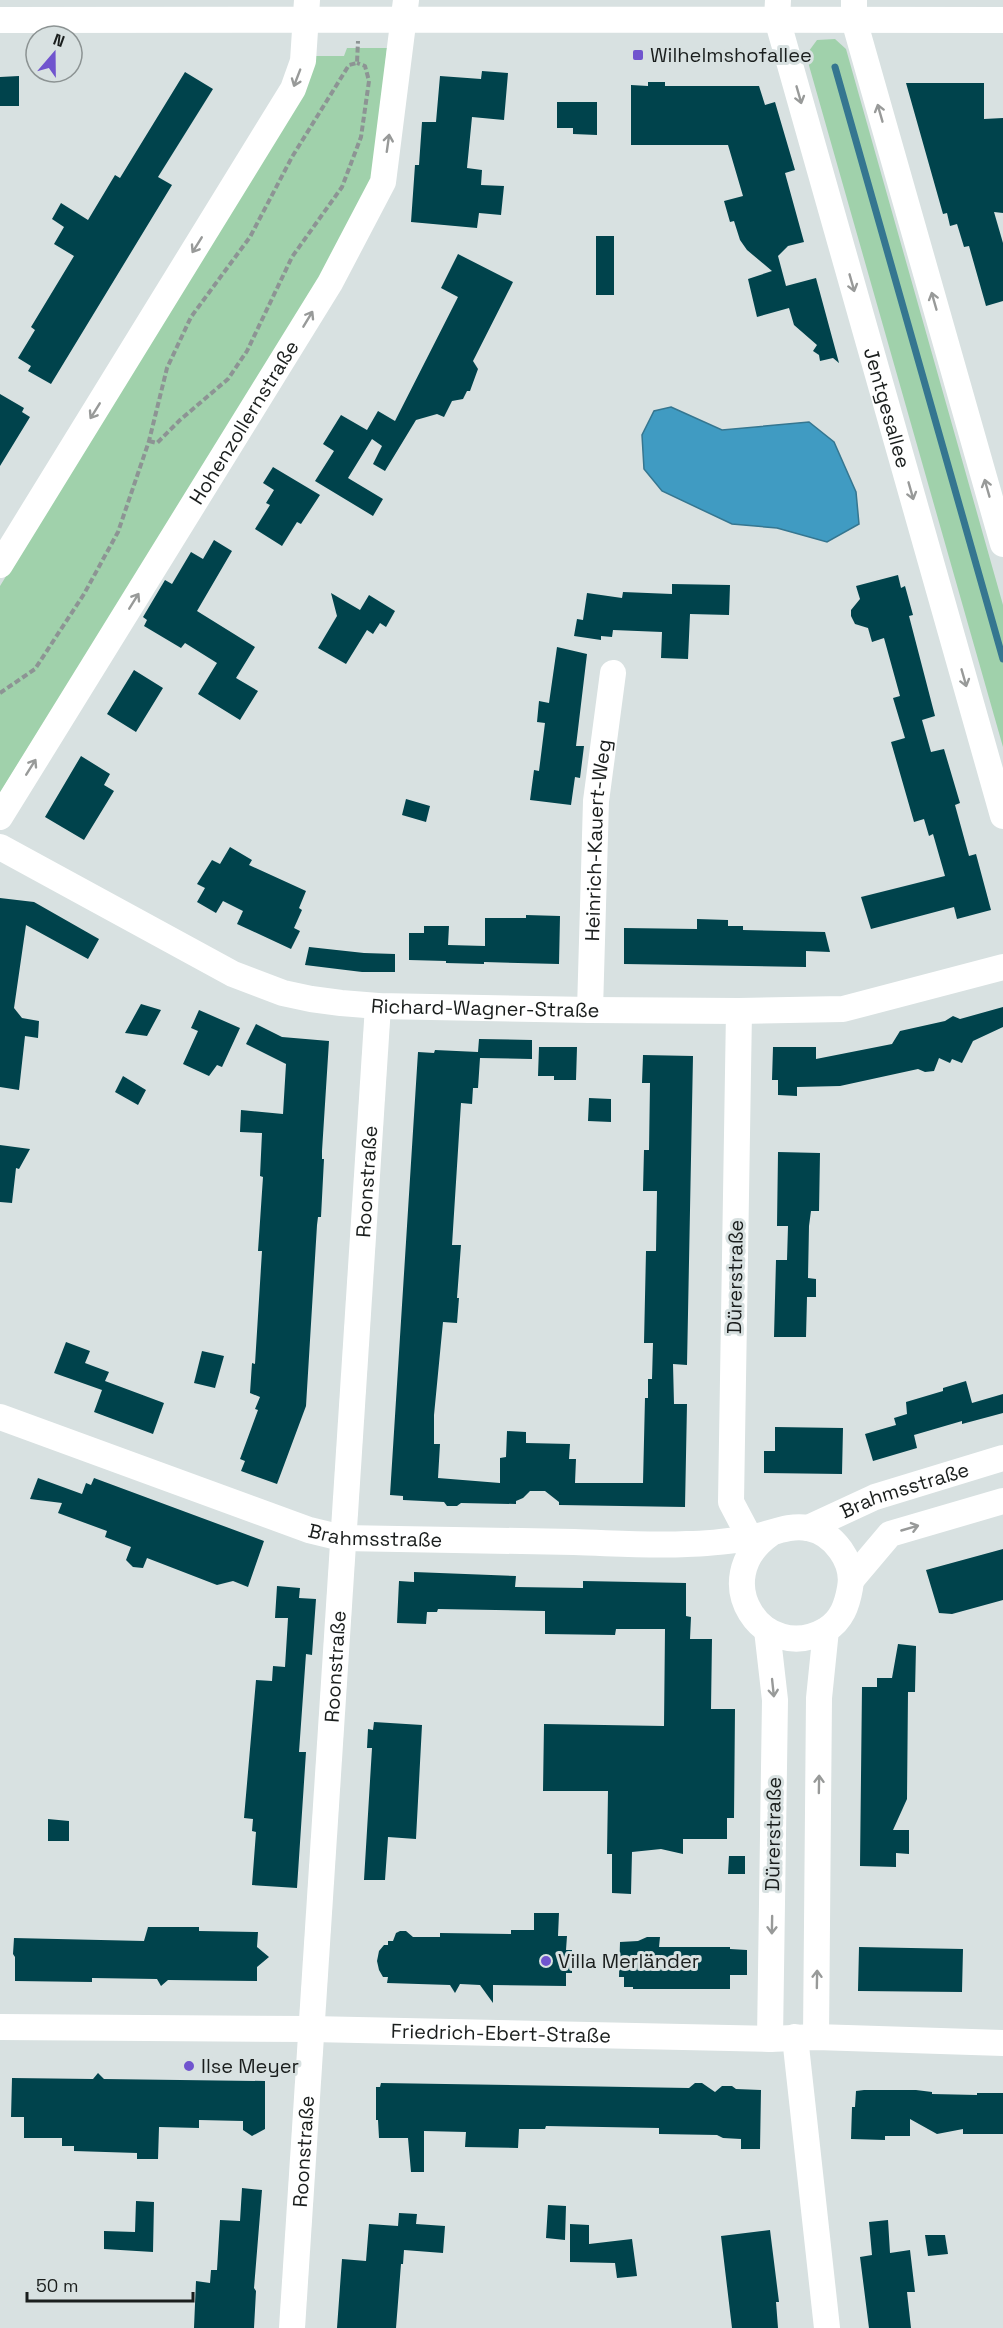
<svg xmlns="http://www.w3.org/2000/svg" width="1003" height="2328" viewBox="0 0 1003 2328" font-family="'Space Grotesk',sans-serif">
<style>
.green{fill:#a0d1ab}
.water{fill:#409bc2;stroke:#357690;stroke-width:1.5}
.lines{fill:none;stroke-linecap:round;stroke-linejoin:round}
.stream{stroke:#357690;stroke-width:7}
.building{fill:#00434c}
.path{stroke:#8d9494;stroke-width:4;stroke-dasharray:6 3;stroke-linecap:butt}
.minor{stroke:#fff;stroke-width:26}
.oneway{stroke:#989a99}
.poi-dot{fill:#7054ce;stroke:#d8e1e1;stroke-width:2}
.labels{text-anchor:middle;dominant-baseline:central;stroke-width:6;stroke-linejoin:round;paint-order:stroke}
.poi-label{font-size:20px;fill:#1a1e1d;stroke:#d8e1e1;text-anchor:start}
.street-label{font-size:20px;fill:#1a1e1d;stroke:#d8e1e1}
</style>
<rect width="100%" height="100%" fill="#d8e1e1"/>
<path class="green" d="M835 39 846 49 1003 605V747L806 55 817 40Z
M347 48H387L373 179 314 289 0 793V586L263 160 311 56H344Z"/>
<path class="water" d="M671 407 722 430 809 422 834 442 856 492 859 524 827 542 777 528 732 524 662 491 644 469 642 435 654 411Z"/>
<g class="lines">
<path class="stream" d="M835 67 1003 659"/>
</g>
<path class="building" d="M482 71 508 73 504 120 472 117 467 168 482 170 481 185 504 186 501 215 479 213 477 228 411 222 415 165H419L422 122H436L440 76 481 79Z
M185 72 213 89 158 177 172 185 51 384 28 371 31 366 18 358 35 330 31 327 74 256 54 244 64 227 52 219 61 203 88 220 115 175 120 178Z
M19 76V106H0V77Z
M648 82H665V86H759L765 105 775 102 795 170 785 173 804 242 788 246 778 256 786 286 816 278 839 363 833 358 820 361 819 355 813 351 817 345 794 325 789 308 757 317 748 279 772 271 747 250 740 240 734 221 730 222 724 201 743 196 728 145H631V85L648 86Z
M906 83H984V119L1003 118V213L994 212 1003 243V301L986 306 969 246 964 247 957 224 950 226 947 213 943 214Z
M557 102H597V135L573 134V128H557Z
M596 236H614V295H596Z
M458 254 513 282 473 361 478 369 470 391H467L463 399 452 401 444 417 437 414 416 420 385 471 373 464 382 446 372 439 348 478 383 499 373 516 315 481 334 451 323 444 341 415 367 430 378 411 395 421 458 297 441 288Z
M0 394 24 408 22 412 30 417 0 466Z
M273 467 320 495 301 524 297 522 282 546 255 529 270 505 266 503 274 490 263 483Z
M214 540 232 551 197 611 255 647 236 678 258 691 240 720 198 694 217 663 185 643 181 648 144 626 147 620 143 617 165 580 172 584 191 552 203 559Z
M898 575 901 588 905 586 913 615 909 616 935 716 922 720 931 752 944 749 960 803 955 805 969 856 976 854 991 910 957 919 954 907 871 929 861 897 945 876 933 834 929 836 924 819 914 822 891 742 905 738 893 698 900 696 884 638 872 642 868 628 855 624 851 616V610L860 599 856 586Z
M672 584 730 585 729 615 690 614 688 659 661 658 662 632 613 630 612 637 601 636V640L574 636 577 619 583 620 587 593 622 598 623 592 672 594Z
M331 593 360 610 369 595 395 611 386 627 380 623 373 634 367 630 346 664 318 648 337 616Z
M557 647 587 654 576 746H584L580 778 575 777 571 805 530 800 534 770 539 771 545 723 537 722 539 701 549 703Z
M134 670 163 688 136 732 107 714Z
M81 756 110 774 104 785 114 791 84 840 45 817Z
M406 799 430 806 426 822 402 815Z
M230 847 252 860 249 865 306 891 299 908 302 910 294 928 300 931 291 949 237 924 243 911 223 901 216 913 197 902 205 888 197 884 212 860 220 864Z
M0 898 34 902 99 939 88 959 26 925 14 1008 22 1018 39 1021 38 1038 25 1036 19 1090 0 1087Z
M526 915 560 916 559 964 484 962V964L446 963V961L409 960V933H424V926H449L448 945 485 946V918H526Z
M697 919 728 920V926H743V930L825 932 830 952 806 951V967L624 964V928L697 929Z
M309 947 364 953 395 954V972H362L305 965Z
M141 1004 161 1010 147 1036 125 1033Z
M1003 1007V1027L973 1041 962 1063 952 1059 950 1063 939 1058 934 1071 925 1072 918 1069 840 1086 797 1087V1096L778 1095V1080H772L773 1047H816V1059L892 1044 900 1031 945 1021 953 1016 960 1019Z
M199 1010 240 1028 222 1067 217 1065 209 1076 183 1064 198 1031 191 1028Z
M256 1024 282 1037 329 1041 322 1151V1159H324L321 1217H318L317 1225 306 1406 277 1484 241 1471 245 1461 240 1459 258 1410 255 1409 260 1397 250 1393 252 1363 255 1364 262 1251H258L263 1177 260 1176 262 1133 240 1132 241 1110 283 1114 286 1064 246 1044Z
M479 1039 532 1040V1059L480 1058 478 1088H473L472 1104 461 1103 452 1245H461L457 1298H459L457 1323 443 1322 434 1415V1444H440L438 1478 500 1483V1458L506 1457 507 1431 526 1432V1443L570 1444 569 1459H576L575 1483H643L645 1398H648V1379H652L653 1343H644L646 1251H656L657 1191H643L644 1150H649L650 1083H642L643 1055 693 1056 687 1365 673 1364 674 1404H687L685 1507 559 1505V1502L545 1491H530L523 1498 516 1501V1504L461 1503 457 1506H447L444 1502 403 1500V1496L390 1495 418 1052 434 1053 435 1050 478 1052Z
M539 1047H577L576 1080H554V1076H538Z
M123 1076 146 1090 138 1105 115 1092Z
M589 1098 611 1099V1122L588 1121Z
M0 1145 30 1149 19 1169 16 1168 12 1203 0 1202Z
M778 1152 820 1153 819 1211H811L809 1226 808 1278 816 1279V1297H807L806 1337H774L776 1260H787L788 1226H777Z
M66 1342 90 1351 85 1363 109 1372 105 1381 164 1403 153 1434 94 1412 102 1390 54 1373Z
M202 1351 224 1356 215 1388 194 1383Z
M966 1381 972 1403 1003 1394V1413L962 1424V1421L914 1435 917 1448 873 1461 865 1434 896 1425 894 1418 907 1414 906 1402 943 1391V1388Z
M775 1427 843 1428 842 1474 764 1473V1451H775Z
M38 1478 82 1494 86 1483 91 1485 94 1478 264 1541 248 1587 233 1581 217 1585 147 1558 143 1568 133 1567 126 1560 131 1547 105 1537 107 1531 58 1513 62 1503 30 1499Z
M1003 1549V1600L952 1614 939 1613 926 1570Z
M414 1572 516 1576 515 1587 583 1588V1581L686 1583V1616L691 1617 690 1639H712L711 1709H735L734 1818H727V1839H683V1854L661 1849 632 1852 631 1894 612 1893V1854H607L608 1791H543L544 1724 664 1726 665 1629H616L615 1635 545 1634V1611L438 1609 437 1612H427L426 1624 397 1623 399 1581 414 1582Z
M277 1586 300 1588 299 1598 316 1599 312 1655 306 1654 299 1752H306L297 1888 252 1885 256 1832 252 1831 253 1819 244 1818 256 1680 272 1681 273 1666 285 1667 288 1618H275Z
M898 1644 916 1646 915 1692H908L907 1799 893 1830H909V1854L896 1853V1867L860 1866 862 1687H877V1678H892Z
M374 1722 422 1725 416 1839 388 1837 385 1880H364L372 1748H367L368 1729 373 1730Z
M48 1819 69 1821V1841H48Z
M729 1856H745V1874H728Z
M534 1913H559L558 1936H567L566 1950H572V1973H566V1986L493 1985V2003L480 1985 460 1984 455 1993 450 1985 387 1983 388 1977H383L379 1970 377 1961 379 1951 384 1945H388V1941H393L396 1933 400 1931H406L413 1937H440V1933L511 1934V1930H534Z
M148 1927H199V1931L258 1932 257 1947 269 1957 257 1967V1981L168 1980 161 1986 157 1979 92 1978V1982L15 1981V1957L13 1954 14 1938 144 1941Z
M647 1937H660L659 1947H730V1949L747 1950V1975H730V1989H633V1987H624V1977H619L620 1942 638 1941Z
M859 1947 963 1949 962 1992 858 1991Z
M98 2073 104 2079 265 2081V2129L252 2136 243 2130V2121L199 2120V2128L159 2127 158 2159H137V2153L74 2151V2146H62V2138H24V2117H11L12 2078 93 2079Z
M381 2083 689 2088 695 2083H702L715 2092 722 2086H732L736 2089 761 2090 760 2149H741V2139L723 2138 717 2135 659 2134V2128L546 2126 545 2129H519L518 2148 465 2147 466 2132 424 2131V2172H411L408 2138H379L378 2120H376V2087H380Z
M864 2090H916L932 2092V2094L977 2095V2093H1003V2134H963V2129L937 2134 910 2119V2136H885V2140L851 2139 852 2107H855L856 2091Z
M242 2188 262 2190 254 2288 256 2291 254 2328H194L196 2281 210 2283 211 2270H217L220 2220 240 2221Z
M136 2201 154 2202 153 2252 104 2249V2231L135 2232Z
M548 2205 566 2206 565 2240 546 2238Z
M399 2213 417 2214 416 2224 445 2226 443 2253 404 2250 403 2264H401L396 2328H337L342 2259 366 2261 369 2224 398 2226Z
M888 2220 890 2253 910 2250 915 2292H907L911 2328H869L860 2257 872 2255 869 2222Z
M570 2224 589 2225V2244L632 2239 637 2276 617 2278 615 2263 570 2262Z
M770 2230 779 2302H776L778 2328H732L721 2236Z
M925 2235H945L948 2254 928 2256Z"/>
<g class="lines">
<path class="path" d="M149 441 157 443 180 420 228 379 247 351 292 257 342 187 361 137 369 81 365 66 357 63
M0 693 35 669 84 594 118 532 149 441 167 368 191 317 250 237 292 157 349 65 357 63 358 41"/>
<g class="minor">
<path id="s1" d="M778 0 777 19 1003 816"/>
<path d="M854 0V20L1003 544"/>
<path d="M0 20C334 21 669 18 1003 20"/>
<path d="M0 565 293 89 303 61 307 0"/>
<path id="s2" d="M0 817 330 283 383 182 406 0"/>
<path id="s3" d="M0 847 233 974 283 993 311 999 341 1003 378 1006 590 1010 739 1011 843 1009 1003 967"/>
<path id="s4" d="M590 1010 596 801 613 673"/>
<path d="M739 1011 731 1502 750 1538"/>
<path id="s5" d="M0 1417 309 1530 342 1538C419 1539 496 1541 574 1542 611 1543 649 1546 687 1544 708 1544 730 1541 750 1538 769 1535 788 1524 808 1528 834 1533 855 1562 850 1588 847 1605 842 1620 826 1630 763 1666 706 1579 770 1534"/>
<path id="s6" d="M808 1528 875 1497 1003 1458"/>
<path d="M852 1579 890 1534 1003 1501"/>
<path d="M767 1630 775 1700 770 2039"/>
<path id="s7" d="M0 2027 311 2029 770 2039 816 2037 1003 2043"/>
<path d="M795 2037 827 2328"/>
<path d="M816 2037 819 1698 826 1630"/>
<path id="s8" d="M292 2328 378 1006"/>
</g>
</g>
<defs><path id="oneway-shaft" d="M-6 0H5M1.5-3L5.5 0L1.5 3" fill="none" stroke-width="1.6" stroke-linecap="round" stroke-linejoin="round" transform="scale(1.5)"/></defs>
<g class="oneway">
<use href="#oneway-shaft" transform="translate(297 78) rotate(111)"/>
<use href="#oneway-shaft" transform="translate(799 95) rotate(74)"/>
<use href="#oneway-shaft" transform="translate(880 113) rotate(-106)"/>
<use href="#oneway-shaft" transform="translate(388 143) rotate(-82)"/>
<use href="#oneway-shaft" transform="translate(197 245) rotate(122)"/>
<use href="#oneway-shaft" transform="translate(852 283) rotate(74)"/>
<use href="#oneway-shaft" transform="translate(934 301) rotate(-106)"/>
<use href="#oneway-shaft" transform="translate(308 319) rotate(-59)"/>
<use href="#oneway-shaft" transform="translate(95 411) rotate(122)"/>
<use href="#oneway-shaft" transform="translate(987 488) rotate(-106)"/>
<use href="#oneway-shaft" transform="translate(911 491) rotate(74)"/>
<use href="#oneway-shaft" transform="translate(134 601) rotate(-58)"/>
<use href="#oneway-shaft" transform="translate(964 678) rotate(74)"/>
<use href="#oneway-shaft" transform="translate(31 767) rotate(-58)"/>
<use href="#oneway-shaft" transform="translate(910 1528) rotate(-16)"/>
<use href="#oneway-shaft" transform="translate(773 1688) rotate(84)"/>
<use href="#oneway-shaft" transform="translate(819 1784) rotate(-89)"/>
<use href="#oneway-shaft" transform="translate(772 1925) rotate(91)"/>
<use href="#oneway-shaft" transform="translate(817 1979) rotate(-89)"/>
</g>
<g class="poi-dot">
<rect x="632" y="49" width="12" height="12" rx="3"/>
<circle cx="546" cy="1961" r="6"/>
<circle cx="189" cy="2066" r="6"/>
</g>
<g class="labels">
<g class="poi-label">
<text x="650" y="55">Wilhelmshofallee</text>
<text x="558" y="1961">Villa Merländer</text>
<text x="201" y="2066">Ilse Meyer</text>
</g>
<g class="street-label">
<text stroke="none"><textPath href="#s1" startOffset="423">Jentgesallee</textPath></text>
<text stroke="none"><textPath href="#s2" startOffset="464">Hohenzollernstraße</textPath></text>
<text stroke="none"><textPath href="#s4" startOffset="170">Heinrich-Kauert-Weg</textPath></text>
<text stroke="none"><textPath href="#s3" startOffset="522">Richard-Wagner-Straße</textPath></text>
<text stroke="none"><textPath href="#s8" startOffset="1149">Roonstraße</textPath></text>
<text transform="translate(735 1277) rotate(-89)">Dürerstraße</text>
<text stroke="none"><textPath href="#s6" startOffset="104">Brahmsstraße</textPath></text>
<text stroke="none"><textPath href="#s5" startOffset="396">Brahmsstraße</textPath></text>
<text stroke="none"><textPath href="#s8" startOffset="663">Roonstraße</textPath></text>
<text transform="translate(773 1834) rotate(-89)">Dürerstraße</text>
<text stroke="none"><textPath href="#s7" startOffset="501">Friedrich-Ebert-Straße</textPath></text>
<text stroke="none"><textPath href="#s8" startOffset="177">Roonstraße</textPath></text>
</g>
</g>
<g transform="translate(54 54) rotate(20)"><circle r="28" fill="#d8e1e1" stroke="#8c9393" stroke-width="1.5"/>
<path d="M0-4.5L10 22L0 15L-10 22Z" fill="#7054ce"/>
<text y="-9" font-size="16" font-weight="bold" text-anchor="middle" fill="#1a1e1d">N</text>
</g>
<path d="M27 2292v9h166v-9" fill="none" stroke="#1a1e1d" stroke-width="3"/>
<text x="36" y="2292" font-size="18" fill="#1a1e1d" stroke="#d8e1e1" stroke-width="4.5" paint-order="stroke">50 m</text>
</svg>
